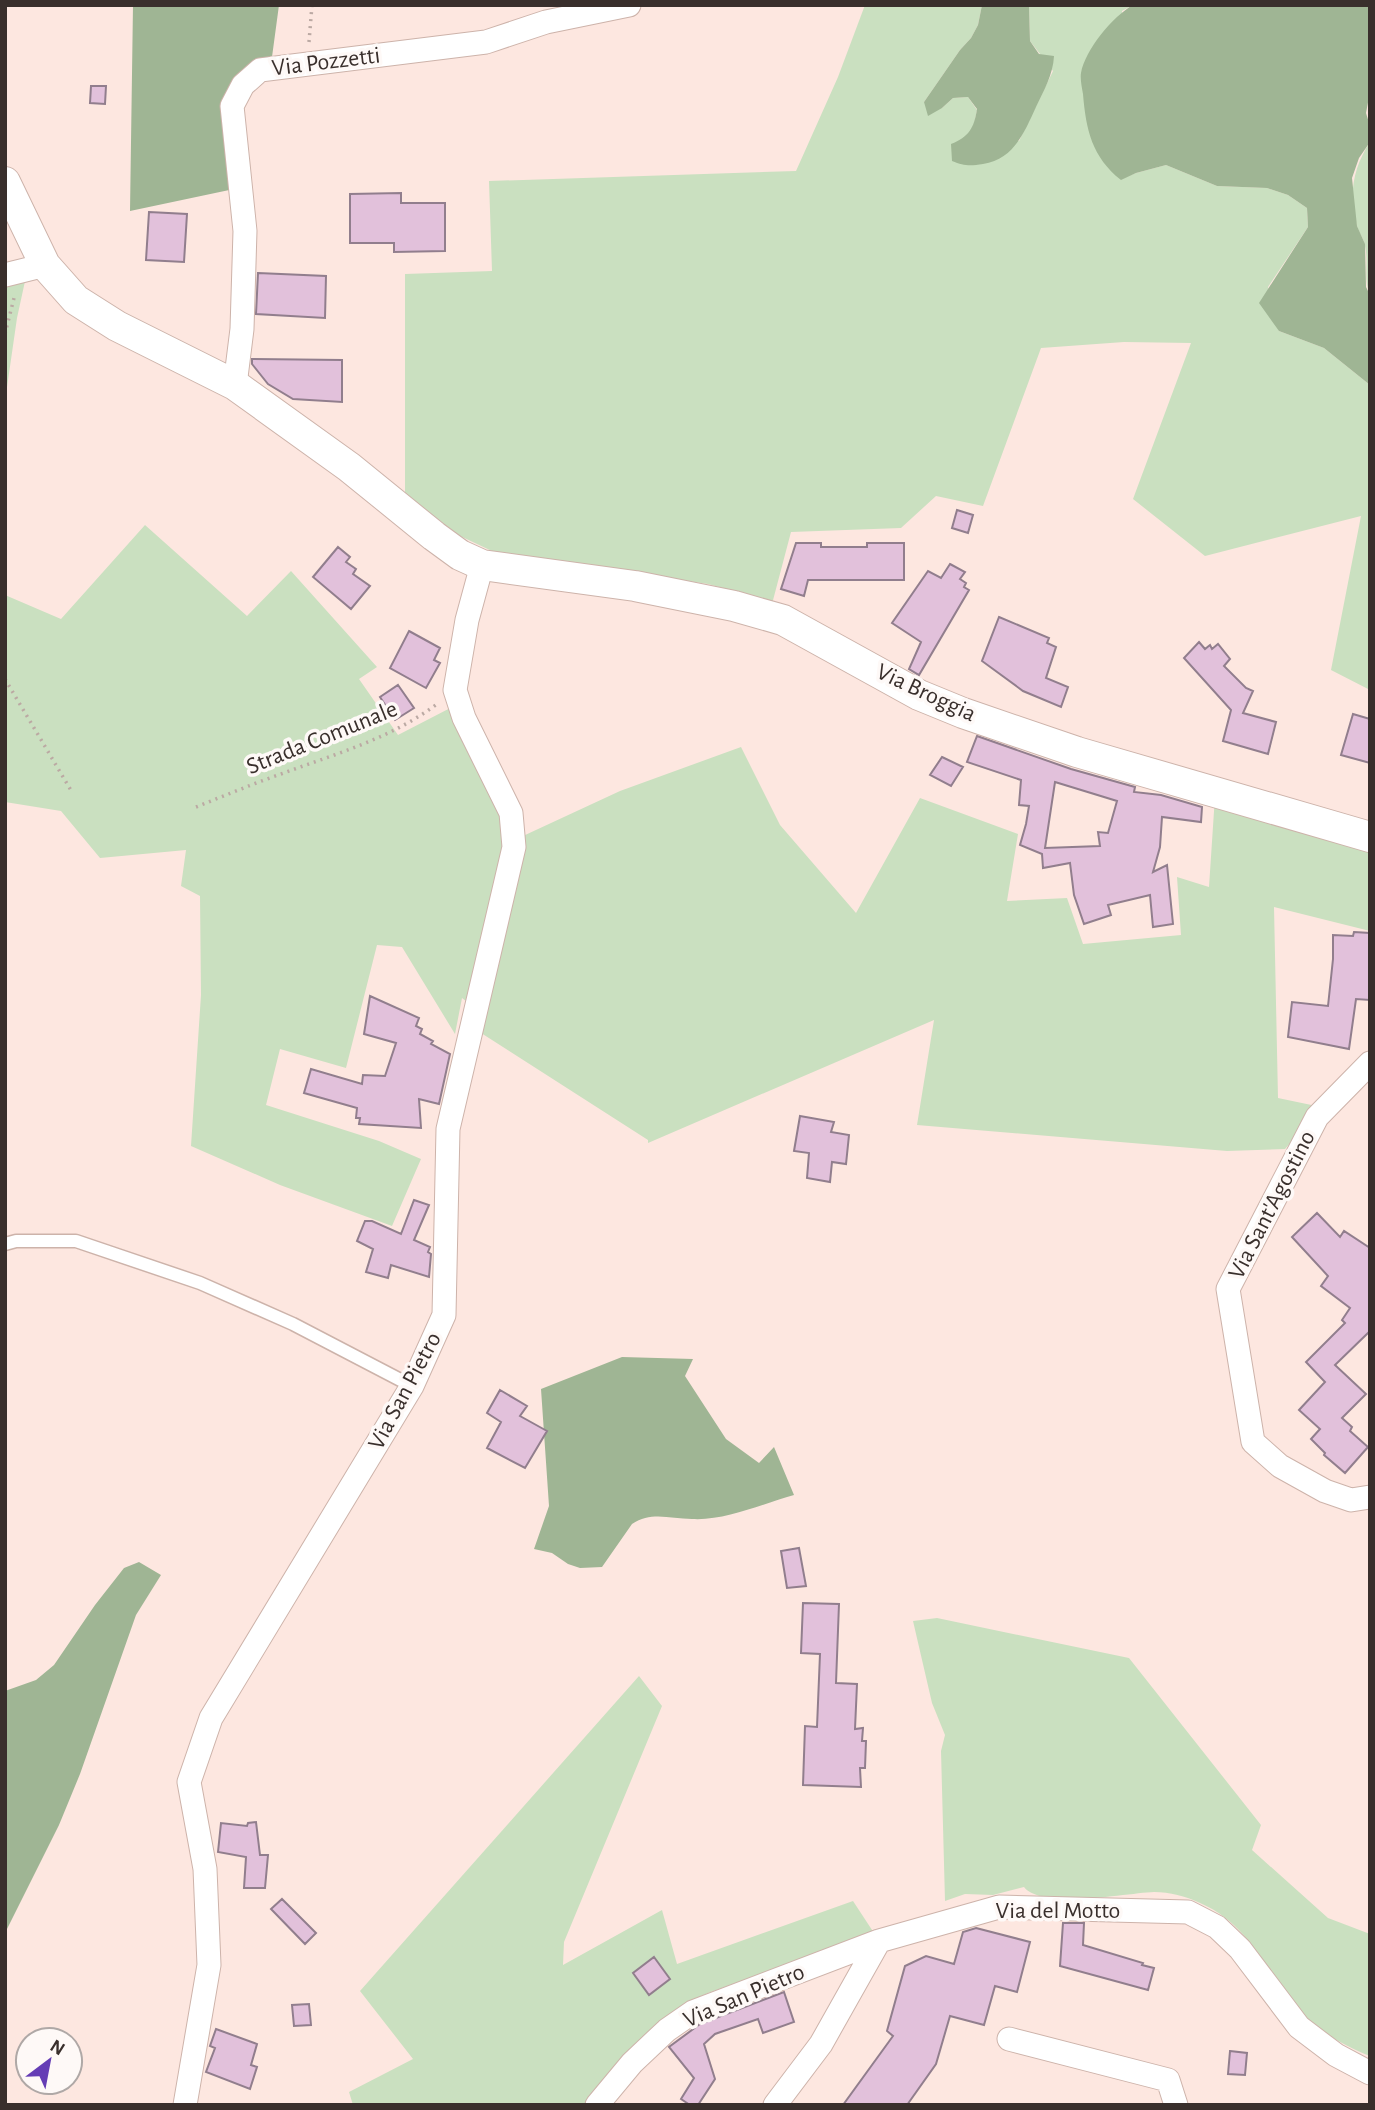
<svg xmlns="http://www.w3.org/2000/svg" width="1375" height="2110" viewBox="0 0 1375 2110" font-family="'Alegreya Sans',sans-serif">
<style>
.green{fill:#cae0c0}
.forest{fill:#9fb594}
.building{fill:#e2c1db;stroke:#917e8d;stroke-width:2;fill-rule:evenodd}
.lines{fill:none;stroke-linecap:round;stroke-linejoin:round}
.service-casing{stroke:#cdb3aa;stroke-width:15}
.minor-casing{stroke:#cdb3aa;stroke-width:25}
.tertiary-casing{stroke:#cdb3aa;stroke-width:32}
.path{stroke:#bba9a3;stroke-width:3.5;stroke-dasharray:2 5;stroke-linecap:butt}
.service{stroke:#fff;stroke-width:12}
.minor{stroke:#fff;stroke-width:23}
.tertiary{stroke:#fff;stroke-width:30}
.labels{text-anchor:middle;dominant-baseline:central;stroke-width:7;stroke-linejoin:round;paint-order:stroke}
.street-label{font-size:24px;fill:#392f2c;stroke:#fef9f7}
</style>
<rect width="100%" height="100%" fill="#fde7e0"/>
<path class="green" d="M865 5H982L978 25 971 38 960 50 924 102 942 108 953 98 968 97 977 110 974 125 966 138 1019 141 1053 71 1030 41 1029 5H1133L1122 11 1121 179 1136 173 1166 165 1217 186 1267 188 1288 195 1307 208 1308 227 1268 287 1279 331 1324 348 1370 385V690L1331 670 1361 516 1205 556 1133 499 1191 343 1124 342 1041 348 983 506 936 496 901 528 791 532 772 604 764 599 708 584 494 552 458 535 405 495V274L492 271 489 181 796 171 838 77Z
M1370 142V295C1363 280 1369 262 1365 246 1364 239 1359 233 1357 226 1348 195 1353 168 1370 142Z
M27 272 17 318 5 401V282Z
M145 525 247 616 291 571 377 667 359 679 398 735 458 704 523 836 620 791 741 747 780 825 856 913 920 798 1018 834 1007 901 1067 898 1083 944 1181 935 1177 877 1209 887 1215 796 1370 837V931L1274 907 1278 1098 1321 1107 1285 1149 1227 1151 917 1125 934 1020 648 1143V1140L467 1024 470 1004 462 998 455 1034 402 947 377 945 346 1068 280 1049 266 1105 379 1141 421 1159 392 1226 280 1185 191 1146 201 995 200 896 181 886 186 850 100 858 61 811 5 802V595L61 619Z
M937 1618 1129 1658 1261 1825 1252 1850 1328 1918 1370 1934V2056C1349 2048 1317 2031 1302 2015 1264 1975 1255 1927 1200 1903 1185 1896 1170 1892 1154 1892 1127 1893 1042 1910 1024 1887L993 1895 965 1894 945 1901 941 1751 945 1735 932 1703 913 1621Z
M639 1676 662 1706 564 1942 563 1965 662 1910 677 1964 853 1901 874 1933 708 1993 684 2004 592 2105H353L349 2092 413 2059 360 1991Z"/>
<path class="forest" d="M133 5H279L272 57 235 94 234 189 130 211Z
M982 5H1029L1030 41 1039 54 1054 56C1053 75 1044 90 1036 107 1024 133 1014 159 983 164 970 166 964 166 952 161L951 144C969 137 974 128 977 109L968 97 953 98 942 108 928 116 924 102 960 50 971 38 978 25Z
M1133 5H1370V92L1366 113 1370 126V142L1359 158 1352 178 1357 226 1365 244 1366 287 1370 295V385L1324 348 1279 331 1259 303 1308 227 1307 208 1288 195 1267 188 1217 186 1166 165 1136 173 1121 180C1092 157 1086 130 1083 94 1082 88 1080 79 1081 73 1085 50 1113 16 1133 5Z
M622 1357 693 1359 685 1376 726 1439 759 1463 774 1447 794 1495C762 1504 725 1521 692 1519 670 1519 652 1511 632 1524L602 1567 580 1568 568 1564 552 1553 534 1549 549 1506 541 1389Z
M139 1562 161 1575 136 1615 80 1774 59 1825 5 1933V1691L36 1680 54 1665 95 1605 124 1568Z"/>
<path class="building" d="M91 86H106L105 104 90 103Z
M401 193V203H445V251L394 252V243H350V194Z
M149 212 187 214 184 262 146 260Z
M258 273 326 276 325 318 256 314Z
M252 359 342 360V402L293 399 268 384 252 364Z
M957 510 973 515 968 533 952 528Z
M796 543H821V547H867V543H904V580H808L804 596 781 589Z
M338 547 350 557 346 562 356 569 353 574 370 586 351 609 313 577Z
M950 564 965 572 960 579 966 583 964 587 969 590 919 675 909 669 921 642 892 623 928 571 941 578Z
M999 617 1049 638 1047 643 1056 647 1046 678 1068 687 1061 707 1023 691 982 661Z
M409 631 440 648 434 660 440 663 426 688 390 668Z
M1199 642 1205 649 1210 645 1212 649 1218 644 1230 659 1224 666 1246 688 1253 691 1243 713 1276 722 1268 754 1223 741 1231 710 1184 658Z
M398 685 414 708 395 720 380 697Z
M1353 714 1370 719V763L1341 755Z
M977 736 1071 769 1135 787 1134 792 1161 795 1202 807 1201 822 1162 817 1160 847 1153 872 1167 865 1173 924 1153 927 1150 895 1108 905 1111 915 1084 924 1074 895 1070 863 1043 868 1042 854 1020 845 1026 824 1029 806 1019 805 1021 780 967 762ZM1055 782 1117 801 1108 833 1098 832 1100 846 1045 848Z
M942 757 963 767 951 786 930 775Z
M1354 932 1370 933V1000L1356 999 1349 1049 1288 1037 1292 1002 1328 1006 1333 959V935L1353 936Z
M370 996 419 1018 416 1026 422 1029 420 1034 433 1041 431 1044 450 1054 439 1104 419 1099 421 1128 359 1124 360 1118H356L357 1108 304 1093 311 1069 362 1084 363 1075 385 1076 396 1043 364 1034Z
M800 1116 834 1122 831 1132 849 1135 846 1164 832 1162 830 1182 807 1178 809 1153 794 1151Z
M414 1200 429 1205 414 1240 430 1247 428 1252 431 1254 429 1277 391 1265 388 1278 366 1272 373 1249 357 1241 365 1221H372L401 1234Z
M1317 1213 1340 1237 1344 1231 1370 1248V1331L1335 1365 1366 1394 1342 1418 1352 1427 1350 1431 1368 1447 1345 1473 1324 1455 1325 1453 1311 1439 1320 1429 1299 1410 1325 1382 1306 1362 1345 1323 1342 1320 1350 1308 1321 1286 1328 1276 1292 1237Z
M500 1390 527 1406 520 1416 547 1431 525 1468 487 1448 501 1422 487 1413Z
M799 1548 806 1586 787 1588 781 1551Z
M803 1603 839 1604 836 1683 857 1684 855 1729 863 1728 862 1741H866L865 1768H860L861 1787 803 1785 805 1726 817 1727 820 1654 801 1653Z
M256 1822 260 1855H268L265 1888H244L246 1857 218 1852 221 1823 247 1826 248 1823Z
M282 1899 316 1933 305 1944 271 1909Z
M1063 1923H1084L1083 1945 1143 1963 1142 1965 1154 1968 1148 1990 1060 1966Z
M976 1928 1030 1942 1017 1992 995 1986 984 2025 950 2016 936 2064 907 2105H843L893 2036 887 2031 905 1966 926 1956 954 1964 963 1932Z
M654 1957 670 1979 649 1995 633 1973Z
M784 1992 794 2022 763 2033 758 2019 715 2034 704 2044 715 2079 698 2105H690L681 2099 694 2078 669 2047 700 2024Z
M309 2004 311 2025 294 2026 292 2005Z
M216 2029 257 2044 251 2065 257 2067 250 2089 206 2072 215 2048 210 2046Z
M1230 2051 1247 2053 1245 2075 1228 2074Z"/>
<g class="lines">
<g class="service-casing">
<path id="service" d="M5 1244 16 1241H76L200 1283 293 1324 412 1386"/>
</g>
<g class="minor-casing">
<path id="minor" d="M5 275 45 265
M235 385 242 329 245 231 232 106 243 85 260 70 486 42 546 22 629 5
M1370 1063 1317 1117 1228 1289 1253 1442 1280 1466 1325 1491 1351 1500 1370 1497
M1009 2039 1168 2080 1176 2105
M185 2105 209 1965 205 1869 189 1782 211 1718 412 1386 444 1315 448 1129 514 847 511 813 464 718 455 690 467 620 482 565
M597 2105 632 2063 667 2030 693 2012 879 1941 999 1907 1188 1912 1217 1927 1240 1949 1299 2027 1336 2055 1370 2073
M775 2105 821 2044 879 1941"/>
</g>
<g class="tertiary-casing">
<path id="tertiary" d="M5 182 45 265 76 300 117 326 235 385 349 467 434 536 460 555 482 565 635 586 734 606 783 620 919 695 963 713 1077 752 1370 837"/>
</g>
<path class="path" d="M309 42 312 5
M5 334 15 294
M5 679 72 792
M196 807C224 796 252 784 281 774 335 754 390 739 437 704"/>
<use href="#service" class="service"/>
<use href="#minor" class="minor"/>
<use href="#tertiary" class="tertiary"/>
</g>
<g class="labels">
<g class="street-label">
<text transform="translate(326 62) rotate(-7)">Via Pozzetti</text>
<text transform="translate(926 693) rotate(25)">Via Broggia</text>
<text transform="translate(322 738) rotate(-22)">Strada Comunale</text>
<text transform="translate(1272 1205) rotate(-63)">Via Sant'Agostino</text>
<text transform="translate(405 1391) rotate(-62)">Via San Pietro</text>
<text x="1058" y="1911">Via del Motto</text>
<text transform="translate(744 1996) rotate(-23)">Via San Pietro</text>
</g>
</g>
<rect width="1375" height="2110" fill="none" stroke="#392f2c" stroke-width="14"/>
<g transform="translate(49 2061) rotate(32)"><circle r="33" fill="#fef9f7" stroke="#afa8a6" stroke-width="2"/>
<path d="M0-5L12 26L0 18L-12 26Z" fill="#653db5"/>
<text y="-10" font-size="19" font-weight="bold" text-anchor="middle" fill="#392f2c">N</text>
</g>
</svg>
